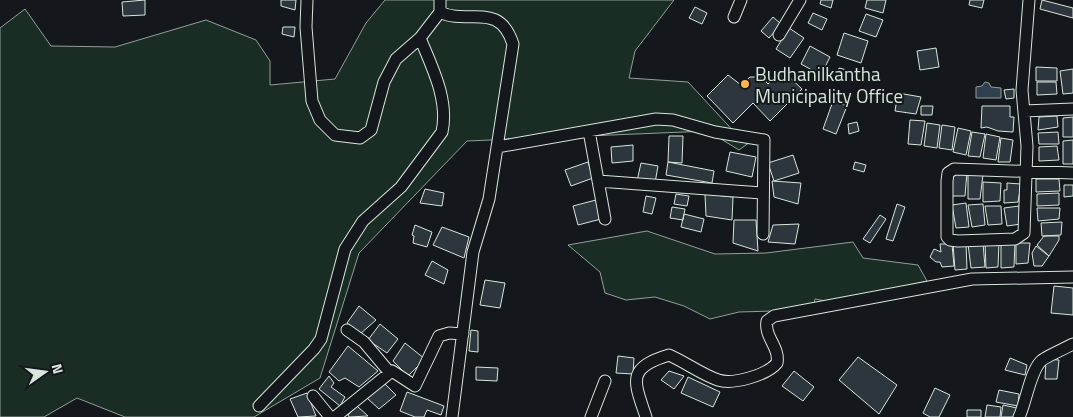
<svg xmlns="http://www.w3.org/2000/svg" width="1073" height="417" viewBox="0 0 1073 417" font-family="'Titillium Web',sans-serif">
<style>
.green{fill:#1a2d24;stroke:#939e99}
.water{fill:#2f3f4d;stroke:#939e99}
.building{fill:#2c363c;stroke:#d8e6dc}
.lines{fill:none;stroke-linecap:round;stroke-linejoin:round}
.street-casing{stroke:#d8e6dc;stroke-width:13}
.street{stroke:#14181c;stroke-width:11}
.poi-dot{fill:#ffb74d;stroke:#14181c;stroke-width:2}
.labels{text-anchor:middle;dominant-baseline:central;stroke-width:4;stroke-linejoin:round;paint-order:stroke}
.poi-label{font-size:19px;fill:#d8e6dc;stroke:#14181c;text-anchor:start}
</style>
<rect width="100%" height="100%" fill="#14181c"/>
<path class="green" d="M385 0H674L635 51 629 78 688 82 739 137 750 142 739 150 708 131 467 141 359 253 320 378 254 417H125L77 398 44 417H0V28L25 9 51 46 115 47 206 20 256 40 270 61V85L335 79 366 23Z
M647 231 715 254 766 253 853 242 863 258 918 265 927 281 836 303 815 299 814 306 774 311 739 312 710 319 684 306 655 297 626 300 605 293 600 272 568 245Z"/>
<path class="water" d="M985 82 989 83 991 87 1001 88V98H976V87L982 86Z"/>
<path class="building" d="M145 0V15L123 16 122 2Z
M281 0H296L295 10 281 6Z
M821 0H833L831 8 820 4Z
M867 0H886L883 13 865 8Z
M970 0H984L982 8 969 5Z
M1042 0 1073 8V18L1040 9Z
M695 7 707 13 702 24 689 18Z
M813 13 827 19 822 30 808 23Z
M866 14 883 20 876 37 859 31Z
M773 17 781 24 769 38 761 31Z
M283 27H295L294 37 282 34Z
M789 28 804 38 790 58 776 49Z
M844 33 868 41 861 63 837 55Z
M810 46 830 57 821 75 801 64Z
M936 48 939 67 920 70 917 51Z
M1036 67 1057 68V81H1036Z
M839 68 847 70 845 78 837 77Z
M1073 69V93L1063 94 1060 71Z
M783 71 802 89 770 121 753 103 733 123 707 96 728 75 741 85 750 77H762L768 84Z
M1037 82H1056L1057 94 1037 95Z
M1014 89V98L1006 99 1004 90Z
M898 93 921 97 916 114 895 111Z
M833 101 847 106 836 134 823 129Z
M921 106H933L932 115H921Z
M982 106H1010V117H1014L1013 132 998 131 987 127 981 128Z
M1057 116 1058 127 1038 130 1039 117Z
M1073 117V137H1063V118Z
M910 120 925 121 921 145 908 144Z
M857 122 859 131 849 134 848 124Z
M927 123 940 125 937 148 924 146Z
M942 125 955 127 952 150 939 148Z
M958 128 971 131 966 155 953 152Z
M972 132 985 134 980 157 968 156Z
M1058 132 1059 144H1039L1038 133Z
M986 134 1000 137 996 160 983 158Z
M669 136H683L682 163 668 162Z
M1001 138 1013 140 1010 162H998Z
M1073 140V164H1063V141Z
M633 145V161L612 163 611 147Z
M1057 146 1059 160 1039 161V147Z
M730 152 756 157 752 177 726 171Z
M793 155 799 173 774 181 768 163Z
M588 162 593 178 571 186 565 170Z
M668 162 714 171 712 183 666 175Z
M855 162 866 165 864 172 853 169Z
M641 163 658 166 655 183 637 181Z
M952 172H967L965 196H951Z
M968 175H983L980 199H968Z
M1036 179H1059L1060 191 1036 192Z
M772 181 801 183 798 204 774 197Z
M983 182 1001 183 1000 201 983 202Z
M1007 183 1021 184 1018 202 1004 203V190H1007Z
M1064 185H1073V196L1064 197Z
M425 189 444 193 442 206 420 203Z
M1059 193V205L1037 206V194Z
M676 194 689 196 687 206 674 204Z
M705 194 733 197 732 220 706 216Z
M646 196 656 198 652 214 643 212Z
M596 200 601 219 578 225 573 206Z
M966 203 969 227 956 228 952 205Z
M897 204 905 207 893 241 886 239Z
M983 204 985 225 972 227 968 205Z
M985 206H1001L1002 224 988 225Z
M1019 206 1021 224 1007 226 1004 208Z
M672 207 685 209 683 220 670 218Z
M1037 208H1060L1059 219 1038 221Z
M684 214 704 219 701 232 681 227Z
M880 215 886 219 870 243 863 239Z
M734 220H756L758 251 733 243Z
M1062 222 1061 235 1042 236 1041 223Z
M799 224 795 244 768 242 773 225Z
M415 225 432 232 427 247 413 243 414 236 412 235Z
M442 227 469 237 464 258 433 245Z
M1044 236H1059V240L1049 256 1037 245Z
M999 242 998 267 986 268 985 243Z
M983 243 985 267 971 268 968 244Z
M1001 243H1015L1014 267 1001 268Z
M1016 243H1030L1028 263 1016 264Z
M940 244H952L954 266 942 267 940 262H936L930 257 934 249 941 252Z
M953 244H966L967 269 955 270Z
M1036 246 1049 256 1042 266H1034L1032 253Z
M432 261 448 270 444 284 425 275Z
M485 280 505 283 500 308 480 305Z
M1054 286 1073 288V315L1051 313Z
M359 306 376 320 360 334 347 323Z
M380 324 398 339 387 353 368 340Z
M471 330 478 331V352L469 351Z
M405 343 425 359 408 376 393 361Z
M348 346 378 371 359 387 345 378 339 381 329 372Z
M618 356 634 358 633 374 616 373Z
M858 357 897 385 879 414 839 380Z
M1010 358 1027 365 1025 375 1005 370Z
M1046 359 1059 360 1057 379H1045Z
M476 367 498 368 497 381 476 380Z
M669 371 684 376 674 389 661 380Z
M794 371 814 387 803 401 782 386Z
M329 376 334 383 331 387 345 397 340 406 319 389Z
M688 377 720 392 713 407 681 393Z
M384 383 396 395 379 409 367 398Z
M935 388 950 395 939 417H930L923 413Z
M999 390 1019 394 1018 406 996 402Z
M407 392 444 406 441 415 427 410 424 417H415L400 411Z
M307 393 316 416 298 417 290 399Z
M987 405 1001 407 1000 417H985Z
M1003 405 1017 408 1015 417H1001Z
M357 406 368 416 349 417 348 415Z
M967 410H981V417H967Z"/>
<g class="lines">
<g class="street-casing">
<path id="street" d="M307 0 306 27 312 101 320 120 335 135 360 138 371 130 384 82 396 59 420 38 440 12
M1029 0 1022 90 1027 146 1024 233 1015 239 958 241 950 240 947 237V181L948 173 954 169 1073 173
M440 12C467 26 499 0 513 44L489 199 473 252 452 417
M440 12V0
M734 17 741 0
M779 35 800 0
M1024 111 1073 109
M589 131 605 219
M497 147 656 119 673 120 715 132 764 140 763 234
M598 181 762 193
M347 330 364 342 390 373
M313 396 330 417
M259 406 314 349 321 339 345 249 363 221 401 187 442 132C449 100 432 67 420 38
M335 417 392 371 415 386 439 336 449 333 463 334
M591 417 605 381
M646 417C634 381 626 368 669 355 685 362 701 374 718 380 733 385 767 375 777 363 780 347 764 337 767 321L774 316 972 279 1073 277
M1019 417C1026 403 1030 372 1041 361 1045 357 1066 348 1073 344"/>
</g>
<use href="#street" class="street"/>
</g>
<circle class="poi-dot" cx="745" cy="84" r="5"/>
<g class="labels">
<g class="poi-label">
<text x="755" y="73">Budhanilkantha<tspan x="755" dy="22">Municipality Office</tspan></text>
</g>
</g>
<g transform="translate(45 372) rotate(76)" stroke="#14181c" stroke-width="4" paint-order="stroke">
<path d="M0-4L9 19L0 12L-9 19Z" fill="#d8e6dc"/>
<text y="-8" font-size="14" font-weight="bold" text-anchor="middle" fill="#d8e6dc">N</text>
</g>
</svg>
